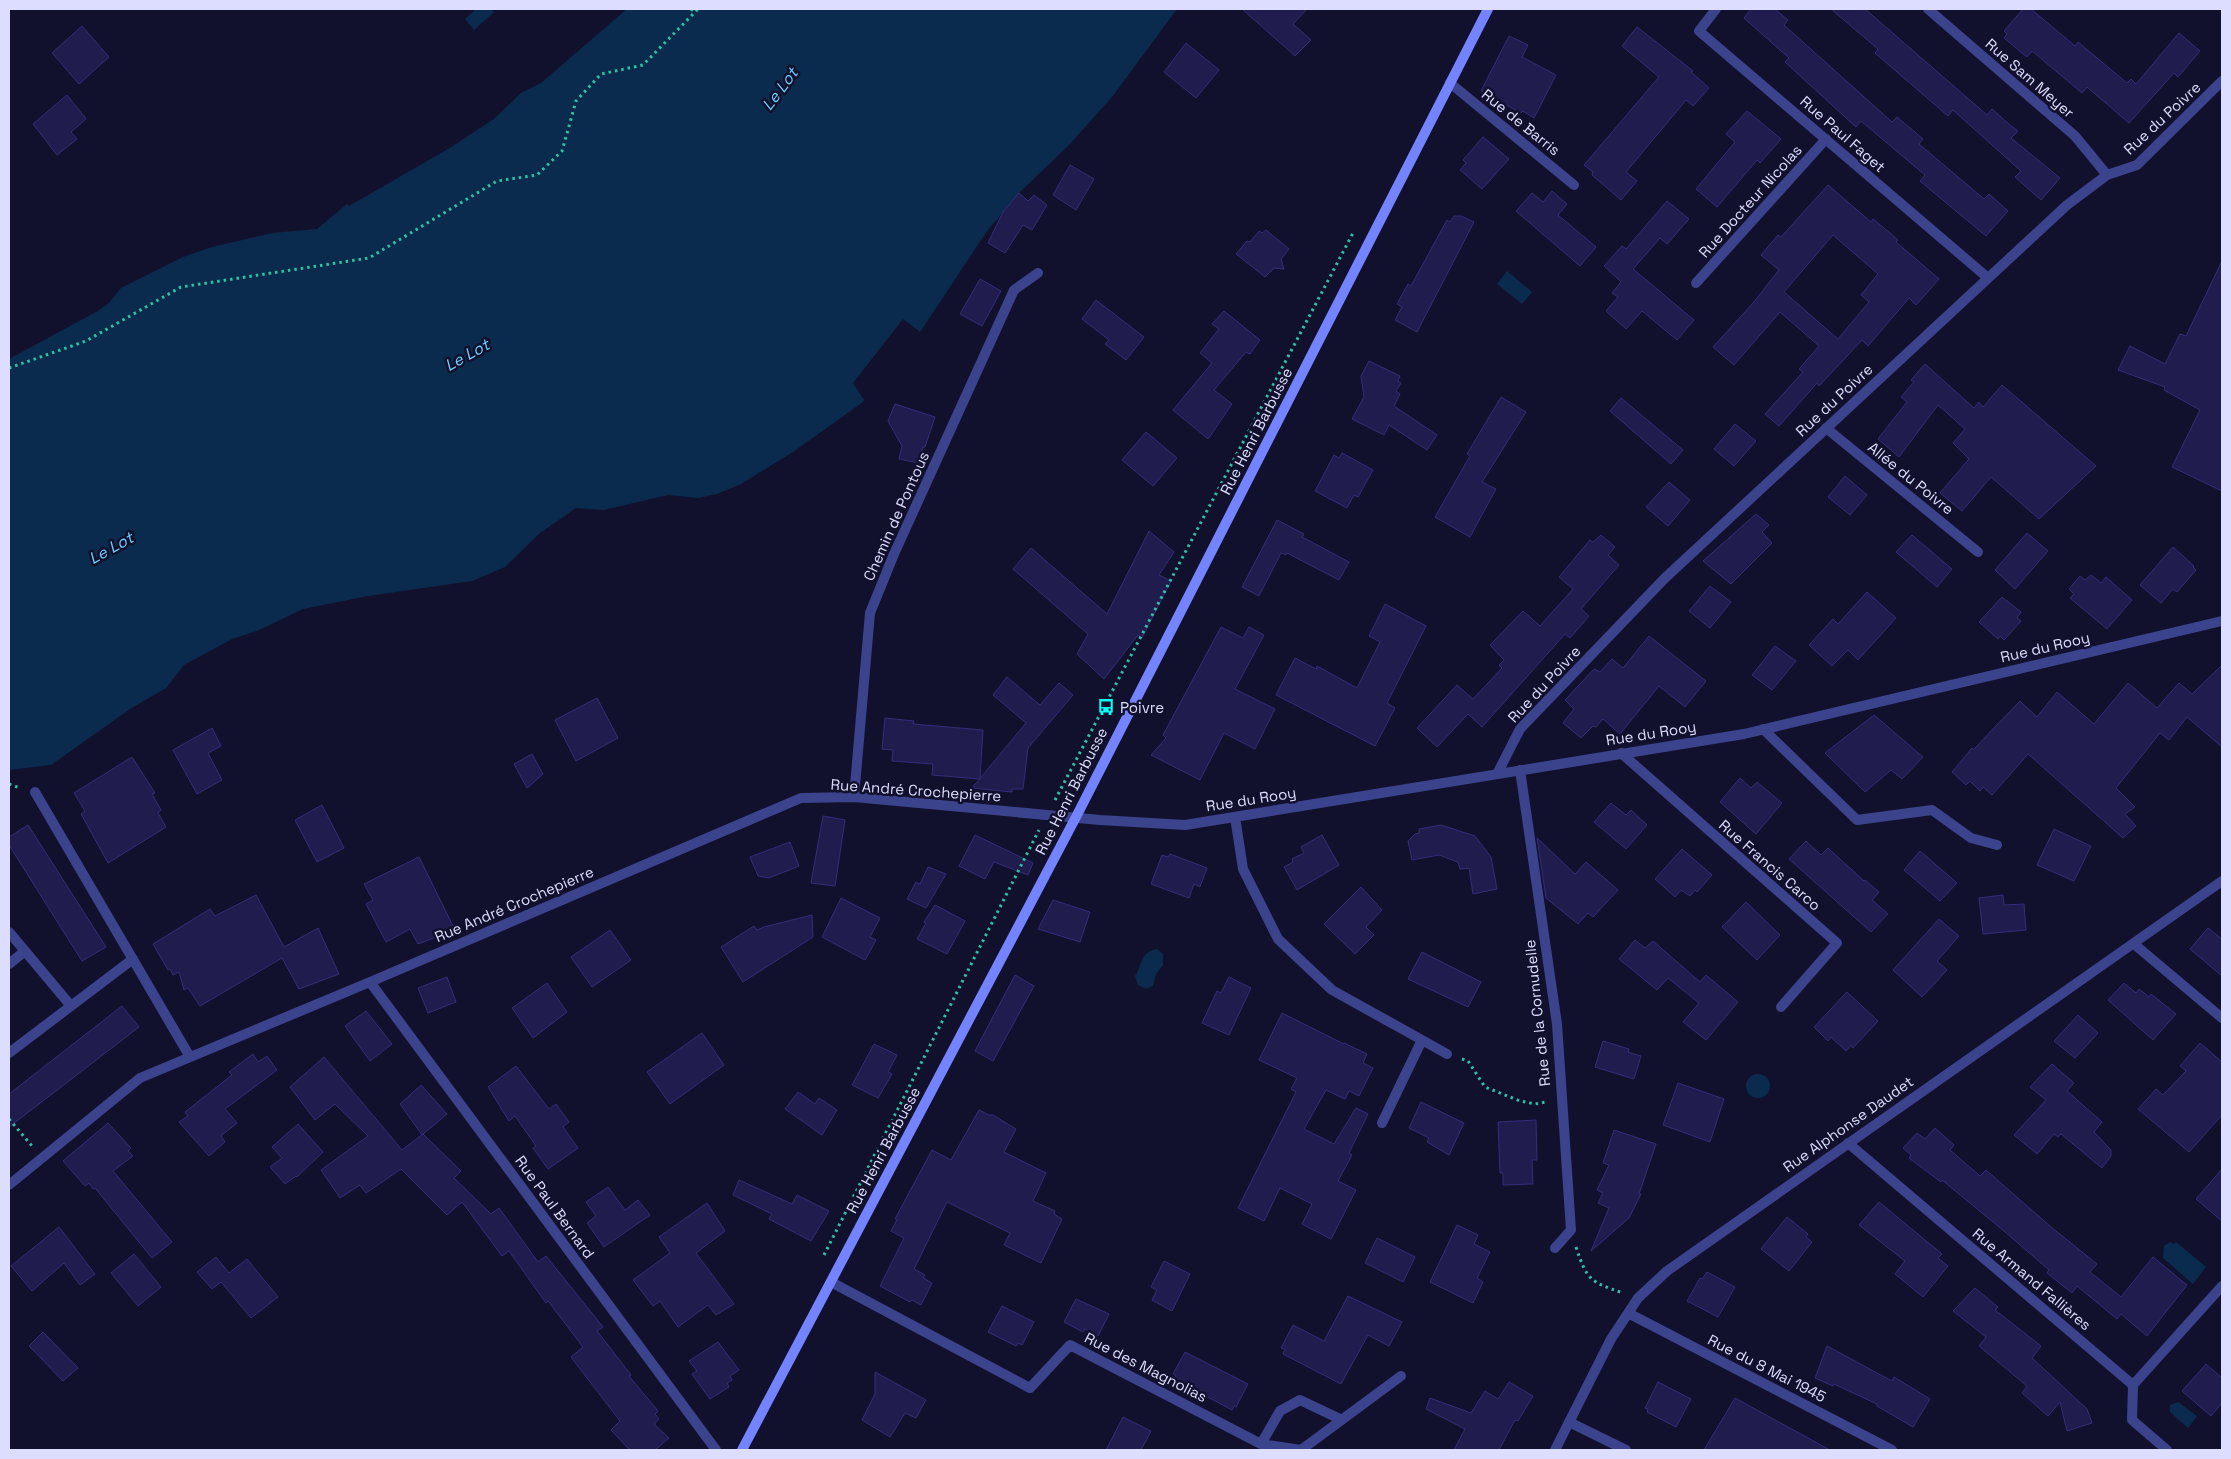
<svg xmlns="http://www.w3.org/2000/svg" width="2231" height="1459" viewBox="0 0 2231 1459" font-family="'Space Grotesk',sans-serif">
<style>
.water{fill:#0a2b4d}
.building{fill:#201c4e;stroke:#332e7b;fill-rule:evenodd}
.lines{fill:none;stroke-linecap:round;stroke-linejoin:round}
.path{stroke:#2ec2a5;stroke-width:3;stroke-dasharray:2.5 4;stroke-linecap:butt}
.lane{stroke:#3b438d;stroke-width:10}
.street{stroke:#3b438d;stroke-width:10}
.secondary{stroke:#7483ff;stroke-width:10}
.labels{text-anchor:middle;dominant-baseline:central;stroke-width:5;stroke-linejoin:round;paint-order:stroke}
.street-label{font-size:15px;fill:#dddeff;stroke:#12112d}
.poi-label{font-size:15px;fill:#dddeff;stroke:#12112d;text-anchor:start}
.water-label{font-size:16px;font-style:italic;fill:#6bcfff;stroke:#12112d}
</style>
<rect width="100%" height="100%" fill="#12112d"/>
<path class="water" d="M476 9H491L494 12 474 30 465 19Z
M627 9H1177L1112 97 1069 145 1019 193 987 231 920 332 903 319 853 383 864 400 863 402 793 452 741 484 717 494 698 498 668 495 604 510 576 508 540 533 505 567 472 581 368 596 303 609 257 631 232 639 184 665 166 688 130 709 51 765 9 770V359L96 312 108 304 121 288 183 257 212 247 272 233 317 229 347 204 349 206 448 149 494 119 521 93 541 83Z
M1507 271 1532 292 1522 304 1497 284Z
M1157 949 1163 954V965L1156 974 1153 986 1146 989 1138 985 1135 976C1143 964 1139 953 1157 949Z
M1746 1086a12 12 0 1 1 24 0a12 12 0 1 1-24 0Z
M2170 1242 2174 1244 2176 1242 2206 1267 2193 1284 2163 1258 2164 1246Z
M2178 1402 2197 1416 2188 1428 2170 1412V1405Z"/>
<path class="building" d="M1242 9H1307L1293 24 1311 40 1295 56Z
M1751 9H1775L1788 20 1784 25 1892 122 1897 117 1923 139 1919 144 1984 199 1989 194 2008 211 1986 236 1920 181 1925 175 1861 121 1856 127 1785 62 1789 58 1744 18Z
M1831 9H1865L1987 115 1992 109 2010 125 2018 131 2011 138 2060 178 2041 200 2015 177 2021 171 1953 110 1948 116 1875 53 1878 49Z
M2023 9H2031L2075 46 2078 42 2127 83 2131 79 2136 84 2179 33 2200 51 2178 77 2174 73 2129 123 2087 87 2082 93 2032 51 2027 57 2004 38 2007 34 2004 31Z
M82 26 109 57 79 84 52 53Z
M1637 27 1693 71 1691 72 1709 88 1693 106 1686 100 1626 172 1637 181 1621 200 1592 175 1593 172 1584 165 1659 77 1622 46Z
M1509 36 1528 45 1522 57 1556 75 1534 118 1523 111 1521 113 1481 91Z
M1186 43 1219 70 1196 98 1164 72Z
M67 95 86 119 71 132 77 139 57 155 33 124Z
M1747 111 1781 139 1760 163 1757 160 1717 207 1696 189 1735 142 1726 134Z
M1483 137 1509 159 1482 189 1460 170 1466 163 1463 160Z
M1070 165 1094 179 1076 210 1053 195Z
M1828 185 1871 222 1873 219 1890 233 1898 240 1896 242 1939 279 1916 305 1909 298 1868 346 1862 340 1819 386 1817 383 1779 426 1765 414 1803 372 1799 369 1819 346 1780 312 1734 365 1713 347 1753 303 1779 270 1761 255 1778 235 1781 237ZM1833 235 1878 274 1861 295 1869 302 1838 339 1784 292Z
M1552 191 1567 204 1558 215 1596 247 1580 266 1516 211 1532 193 1543 202Z
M1019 193 1028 201 1034 195 1047 205 1032 230 1023 225 1005 253 988 243 1003 212Z
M1667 201 1689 219 1667 244 1660 238 1633 269 1694 320 1677 340 1642 311 1626 329 1606 311 1618 297 1612 293 1621 282 1604 266 1622 246 1626 249Z
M1454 216H1461L1474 222 1417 332 1395 320 1402 307 1397 304 1408 284 1411 286 1447 220 1450 222Z
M1266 230 1289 249 1281 259 1284 269 1274 268 1265 277 1236 254 1247 241 1250 242 1259 231 1262 233Z
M2222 261V491L2172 467 2200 410 2164 390 2165 387 2118 370 2130 346 2165 364 2180 334 2186 336Z
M980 279 1001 291 982 326 960 314Z
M1096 300 1144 337 1126 360 1105 344 1109 340 1082 319Z
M1224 311 1260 340 1250 354 1246 352 1214 390 1232 404 1208 439 1173 410 1212 363 1200 353 1219 329 1212 324Z
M1369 361 1400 376 1398 381 1401 383 1396 391 1400 394 1394 406 1437 435 1427 450 1389 425 1384 435 1352 419 1364 397 1361 376Z
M1925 364 1974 408 1979 402 1983 407 2002 385 2096 466 2039 519 1991 477 1962 511 1940 493 1969 459 1953 443 1965 429 1938 405 1899 457 1878 439 1907 402 1901 397 1914 382 1911 380Z
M1501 397 1526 412 1482 482 1496 489 1470 537 1435 517 1470 456 1467 454Z
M1621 398 1683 450 1671 464 1610 411Z
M895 404 935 417 925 447H923L918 463 899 459 902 446 888 421Z
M1735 424 1756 441 1734 466 1714 449Z
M1146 432 1177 458 1153 486 1122 460Z
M1342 453 1373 470 1358 497 1354 495 1347 508 1315 491 1334 455 1339 458Z
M1845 476 1867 495 1850 515 1828 497Z
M1669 482 1690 500 1668 526 1646 507Z
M1756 514 1769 525 1762 532 1772 543 1731 584 1703 561Z
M1277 520 1304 534 1302 537 1349 562 1339 580 1287 553 1286 555 1281 553 1259 596 1242 587Z
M1149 531 1174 552 1159 575 1171 581 1142 638 1138 635 1104 679 1077 654 1088 634 1013 569 1031 548 1107 614Z
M2027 533 2048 551 2015 589 1995 570Z
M1601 535 1615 547 1608 555 1619 565 1581 609 1589 616 1570 638 1565 634 1482 727 1468 714 1437 747 1417 728 1457 685 1473 699 1502 668 1499 665 1504 660 1490 645 1523 611 1540 626 1573 589 1559 577 1590 540 1593 542Z
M1912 535 1952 569 1937 587 1896 552Z
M2173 547 2194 566 2193 567 2196 570 2177 592 2173 589 2161 603 2140 585Z
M2091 575 2101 583 2106 577 2132 600 2107 629 2070 598 2074 594 2069 589 2080 576 2085 580Z
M1710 586 1731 602 1710 628 1689 611Z
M1867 592 1896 618 1858 660 1848 650 1832 666 1809 645 1833 619 1838 624Z
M2002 597 2021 612 2017 618 2021 621 2004 640 2000 636 1998 639 1979 622Z
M1385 604 1426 626 1387 703 1395 708 1375 746 1276 695 1295 658 1316 669 1317 666 1357 688 1380 642 1369 636Z
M1221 627 1243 638 1249 627 1264 635 1235 689 1275 709 1255 749 1224 733 1200 780 1151 755 1166 738 1163 735Z
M1649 636 1706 681 1685 707 1659 686 1620 734 1603 719 1596 727 1593 726 1581 738 1563 723 1574 709 1565 700 1594 669 1600 672 1612 659 1623 668Z
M1775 646 1796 661 1772 690 1752 675Z
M2222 665V747L2187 717 2169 740 2160 733 2116 788 2135 807 2125 814 2136 826 2123 838 2028 754 1992 795 1983 787 1980 791 1970 781 1966 785 1952 772 1972 748 1973 750 2020 701 2037 717 2057 692 2094 724 2128 683 2157 708 2179 683 2192 694Z
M1007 677 1040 705 1059 683 1073 695 1028 748 1023 789H1012V792L972 788 1026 723 993 695Z
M597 698 618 738 576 761 555 720Z
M1874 715 1923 757 1902 779 1891 770 1865 792 1825 753Z
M885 718 914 721 913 724 983 730 980 779 932 775 933 764 892 761 893 750 882 749Z
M212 728 221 746 208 753 222 780 197 794 173 750Z
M532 754 543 774 527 788 514 764Z
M132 757 155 793 152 794 161 810 158 813 166 827 108 863 81 814 85 811 74 793Z
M1740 778 1751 788 1757 782 1782 803 1756 834 1720 802Z
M1611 803 1626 815 1631 810 1647 825 1626 849 1594 822Z
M322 805 344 848 317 862 295 820Z
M823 816 845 820 835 886 811 883Z
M28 825 106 947 82 961 9 845V837Z
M1441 825 1475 836 1491 857 1497 889 1473 894 1469 868 1460 869 1458 862 1439 855 1412 860 1408 841 1415 834 1419 833V829Z
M2054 829 2091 846 2074 881 2037 865Z
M975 835 1033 863 1028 875 994 862 985 879 959 866Z
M1322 835 1339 865 1297 890 1284 867 1293 862 1292 859 1304 853 1301 847Z
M1537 838 1575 874 1586 862 1618 890 1593 917 1588 913 1578 924 1546 898Z
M1806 841 1821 855 1828 848 1864 881 1865 880 1879 892 1872 900 1888 914 1871 932 1789 859Z
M790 842 799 866 769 878 758 876 750 857Z
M1682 849 1712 875 1697 892 1695 890 1690 896 1681 890 1675 897 1655 879Z
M1920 851 1957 883 1940 901 1904 870Z
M1170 854 1207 868 1200 887 1194 884 1189 898 1151 884 1162 855 1168 857Z
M419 857 455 930 418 944 410 929 386 942 366 904 373 900 364 884Z
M928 867 946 874 926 908 907 899 916 882 920 884Z
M1361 887 1382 910 1366 927 1374 935 1355 954 1324 924Z
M256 895 284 947 318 928 339 974 299 989 282 958 200 1006 188 988 184 990 179 972 173 975 170 969 168 970 153 944 210 909 215 916Z
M2003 895 2004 905 2024 904 2026 930 1983 934 1979 898Z
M841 898 880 918 870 937 876 940 865 960 822 937Z
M1053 900 1090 912 1080 942 1038 929Z
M1746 902 1780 935 1757 960 1722 927Z
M935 905 965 921 947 954 917 939 926 923 924 922Z
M812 915 813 937 743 982 721 947 754 926 757 930 764 927Z
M1939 919 1959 936 1937 961 1947 970 1922 997 1893 970Z
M2208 928 2222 939V976L2190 949Z
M610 930 631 960 592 987 571 957Z
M1635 940 1645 948 1653 941 1700 982 1706 975 1738 1002 1706 1040 1683 1022 1699 1003 1668 978 1657 990 1619 959Z
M1422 952 1481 982 1468 1007 1408 979Z
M1015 975 1034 986 993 1061 975 1051Z
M447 977 456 1002 428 1013 418 988Z
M1229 977 1251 988 1229 1035 1202 1023 1217 991 1221 993Z
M547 983 567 1012 533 1038 512 1008Z
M2124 983 2136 993 2139 989 2149 997 2151 994 2176 1014 2153 1040 2108 1000Z
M1847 992 1878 1021 1853 1048 1851 1045 1846 1051 1831 1037 1828 1041 1814 1027Z
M122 1006 139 1027 9 1127V1094Z
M366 1011 392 1044 370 1061 345 1026Z
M1282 1013 1344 1044V1043L1367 1054 1363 1063 1373 1068 1359 1096 1349 1091 1345 1099 1326 1090 1304 1129 1334 1144 1356 1108 1368 1114 1349 1153 1352 1155 1338 1181 1356 1190 1331 1239 1302 1224 1312 1204 1280 1188 1264 1221 1238 1208 1296 1092 1291 1089 1297 1078 1259 1060Z
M2078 1015 2098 1033 2075 1058 2054 1041Z
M702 1033 724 1065 670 1104 647 1072Z
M1603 1041 1629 1049 1628 1052 1641 1056 1634 1079 1595 1067Z
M2200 1043 2222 1062V1115L2189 1152 2138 1109 2156 1089 2163 1095 2186 1071 2180 1066Z
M874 1044 897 1055 888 1072 892 1074 878 1098 852 1085Z
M253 1054 258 1062 267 1056 277 1070 225 1109 237 1123 221 1136 225 1142 209 1156 179 1122 188 1116 185 1112 232 1075 229 1072Z
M324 1057 402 1150 423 1134 461 1171 454 1178 491 1214 499 1208 538 1262 546 1256 603 1327 597 1331 631 1375 629 1376 658 1411 655 1414 659 1419 654 1424 669 1438 655 1450H630L611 1430 620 1421 571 1357 583 1347 548 1301 546 1303 509 1251 502 1256 462 1202 447 1215 401 1169 366 1193 360 1185 340 1198 321 1170 368 1136 335 1104 315 1120 290 1087Z
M2052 1064 2074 1083 2067 1091 2102 1122 2094 1132 2111 1150V1156L2102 1168 2061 1134 2058 1137 2054 1134 2037 1154 2014 1135 2046 1100 2030 1087Z
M516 1066 549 1109 556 1104 569 1122 563 1127 578 1148 548 1169 533 1148 536 1146 515 1116 509 1121 488 1087Z
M1678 1083 1724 1099 1710 1142 1663 1125Z
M421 1085 447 1114 422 1135 400 1104Z
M798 1092 815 1104 819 1098 837 1110 822 1135 785 1109Z
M1421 1102 1464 1123 1449 1155 1427 1142 1429 1138 1409 1128Z
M979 1110 989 1115H993L1016 1129 1004 1152 1046 1173 1033 1201 1055 1211 1054 1214 1062 1219 1041 1263 1004 1245 1010 1233 947 1202 914 1269 925 1275 923 1278 932 1283 921 1305 912 1300 910 1302 880 1286 904 1238 891 1231 897 1220 895 1219 932 1150 951 1160Z
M1536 1120 1537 1160H1532L1533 1184 1503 1185V1173H1500L1498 1122Z
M108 1123 131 1148 128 1151 133 1156 113 1171 172 1242 152 1258 95 1188 93 1189 89 1183 85 1186 63 1161Z
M298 1124 323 1152 297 1177 296 1176 285 1184 270 1167 282 1158 272 1147Z
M1935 1128 1954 1145 1950 1150 1980 1176 1986 1170 2051 1227 2097 1264 2090 1272 2121 1297 2153 1257 2187 1285 2147 1336 2121 1314 2117 1319 2077 1286 2072 1293 2047 1273 2049 1270 2004 1231 1942 1180 1941 1182 1909 1158 1911 1155 1903 1148 1917 1133 1925 1139Z
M1614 1130 1656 1144 1639 1194H1641L1629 1218 1591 1251 1609 1208 1598 1203 1603 1193 1597 1190 1609 1165 1603 1163Z
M2222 1169V1221L2196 1199Z
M739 1180 792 1204 797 1195 829 1211 811 1241 769 1219 772 1214 733 1195Z
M608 1187 625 1210 638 1200 650 1215 604 1247 587 1223 596 1216 586 1202Z
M1879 1202 1942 1254 1938 1258 1948 1266 1923 1297 1895 1274 1905 1261 1859 1225Z
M707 1203 725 1231 696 1253 734 1304 716 1315 708 1305 678 1327 660 1301 653 1306 633 1280 670 1253 659 1237Z
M1787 1217 1808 1234 1806 1237 1812 1242 1789 1271 1761 1249Z
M1457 1225 1478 1235 1474 1244 1490 1252 1477 1278 1483 1282 1473 1303 1430 1282Z
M59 1227 95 1274 80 1285 64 1263 32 1291 11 1266Z
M1377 1238 1415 1257 1403 1282 1365 1263Z
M134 1254 161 1287 138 1306 111 1273Z
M216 1257 229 1273 247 1259 278 1297 251 1318 221 1282 212 1289 197 1272Z
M1164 1261 1190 1274 1172 1311 1152 1300 1157 1290 1151 1287Z
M1707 1272 1735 1287 1718 1317 1687 1301 1700 1278 1702 1279Z
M1975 1288 1998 1307 1995 1310 2041 1346 2032 1358 2087 1409 2092 1423 2067 1431 2060 1402 2048 1416 2022 1393 2027 1386 1979 1346 1986 1337 1953 1311Z
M1348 1296 1402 1322 1389 1346 1368 1335 1341 1384 1283 1354 1285 1349 1281 1348 1293 1325 1324 1341Z
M1076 1299 1109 1314 1098 1336 1085 1329 1083 1332 1064 1322Z
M1002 1306 1034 1322 1022 1345 1018 1343 1016 1346 988 1332Z
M43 1332 78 1368 63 1381 29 1346Z
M718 1342 739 1370 730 1376 732 1380 727 1383 729 1387 710 1399 692 1374 697 1371 689 1361Z
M1827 1346 1892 1381 1894 1377 1930 1399 1913 1427 1877 1406V1404L1834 1384 1833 1386 1815 1378Z
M1185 1352 1248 1384 1236 1407 1234 1406 1232 1410 1174 1379 1176 1376 1173 1374Z
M2206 1364 2222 1378V1403L2211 1416 2182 1391Z
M875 1372 926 1400 916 1418 905 1413 890 1437 862 1420 875 1394Z
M1509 1382 1533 1396 1518 1421 1515 1420 1499 1450H1454L1465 1429 1426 1409 1430 1398 1471 1413 1485 1391 1498 1399Z
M1658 1382 1691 1399 1676 1427 1647 1412 1648 1409 1645 1408Z
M1735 1398 1830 1450H1704Z
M1123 1417 1151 1431 1141 1450H1106Z"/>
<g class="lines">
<path class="path" d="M691 9 695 12
M9 368 86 341 181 287 369 258 497 181 537 175 562 151 576 101 601 74 643 65 698 9
M9 784 20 788
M1055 800 1353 233
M1462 1059 1468 1061 1485 1087 1520 1101 1535 1104 1546 1102
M9 1119 32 1146
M1576 1247C1587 1281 1591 1282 1623 1293
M824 1255 1039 830"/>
<path class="lane" d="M1569 1422 1626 1450"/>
<path class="street" d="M1716 9 1699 31 1988 278
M1928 9 2075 136 2107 175
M1450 83 1574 185
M1696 283 1826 139
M1826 428 1978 552
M1763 729 1857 820 1932 810 1971 838 1997 845
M1621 753 1837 943 1781 1007
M1520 770 1557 1024 1571 1230 1555 1248
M1497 774 1520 729 1665 578 2067 205 2107 175 2137 165 2222 81
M35 792 190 1057
M854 797 870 613 894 554 1014 290 1038 273
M1235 817 1243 869 1278 939 1332 990 1422 1040 1382 1123
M9 932 25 951
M2134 944 2222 1018
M9 964 25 951 71 1006
M370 982 716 1450
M1422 1040 1447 1054
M9 1053 133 959
M1848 1143 2133 1385 2132 1420 2167 1450
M9 1185 140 1078 370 982 801 798 854 797 1100 820 1185 825 1744 734 2222 621
M831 1282 1030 1388 1070 1345 1261 1444 1301 1450 1401 1376
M1628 1313 1892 1450
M2133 1385 2222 1286
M1261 1444 1280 1411 1300 1400 1340 1419
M1555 1450 1611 1339 1638 1298 1667 1271 2222 881"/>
<path class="secondary" d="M742 1450 1076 817 1488 9"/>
</g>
<defs>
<g id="bus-bare" transform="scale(1.35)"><path d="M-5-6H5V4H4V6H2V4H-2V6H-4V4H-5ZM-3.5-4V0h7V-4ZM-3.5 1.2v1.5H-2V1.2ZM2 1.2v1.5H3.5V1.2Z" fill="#09fff6" stroke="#12112d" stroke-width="2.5" paint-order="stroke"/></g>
</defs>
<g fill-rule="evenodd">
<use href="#bus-bare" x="1106" y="707"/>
</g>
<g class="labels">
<g class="street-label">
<text transform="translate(2030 78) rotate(41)">Rue Sam Meyer</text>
<text transform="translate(2162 118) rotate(-43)">Rue du Poivre</text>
<text transform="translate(1521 122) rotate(39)">Rue de Barris</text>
<text transform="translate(1843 134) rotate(41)">Rue Paul Faget</text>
<text transform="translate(1750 201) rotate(-48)">Rue Docteur Nicolas</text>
<text transform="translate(1834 400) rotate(-43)">Rue du Poivre</text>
<text transform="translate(1256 431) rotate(-63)">Rue Henri Barbusse</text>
<text transform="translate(1911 478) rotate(39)">Allée du Poivre</text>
<text transform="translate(896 516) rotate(-66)">Chemin de Pontous</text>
<text transform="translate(2045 647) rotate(-13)">Rue du Rooy</text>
<text transform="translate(1544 684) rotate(-47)">Rue du Poivre</text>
<text transform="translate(1651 733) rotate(-9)">Rue du Rooy</text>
<text transform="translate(916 790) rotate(4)">Rue André Crochepierre</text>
<text transform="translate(1071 791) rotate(-63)">Rue Henri Barbusse</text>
<text transform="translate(1251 799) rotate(-9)">Rue du Rooy</text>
<text transform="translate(1770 865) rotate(41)">Rue Francis Carco</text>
<text transform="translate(514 904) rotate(-23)">Rue André Crochepierre</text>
<text transform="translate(1537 1013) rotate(-96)">Rue de la Cornudelle</text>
<text transform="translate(1848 1124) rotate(-35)">Rue Alphonse Daudet</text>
<text transform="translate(883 1150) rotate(-62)">Rue Henri Barbusse</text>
<text transform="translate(555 1207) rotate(54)">Rue Paul Bernard</text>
<text transform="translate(2032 1279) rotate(40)">Rue Armand Fallières</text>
<text transform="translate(1146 1367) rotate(27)">Rue des Magnolias</text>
<text transform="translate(1767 1368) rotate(27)">Rue du 8 Mai 1945</text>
</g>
<g class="poi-label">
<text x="1120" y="707">Poivre</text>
</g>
<g class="water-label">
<text transform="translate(780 89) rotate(-53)">Le Lot</text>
<text transform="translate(467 355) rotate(-29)">Le Lot</text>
<text transform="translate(111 548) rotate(-29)">Le Lot</text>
</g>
</g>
<rect width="2231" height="1459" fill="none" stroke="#dddeff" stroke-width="20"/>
</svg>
